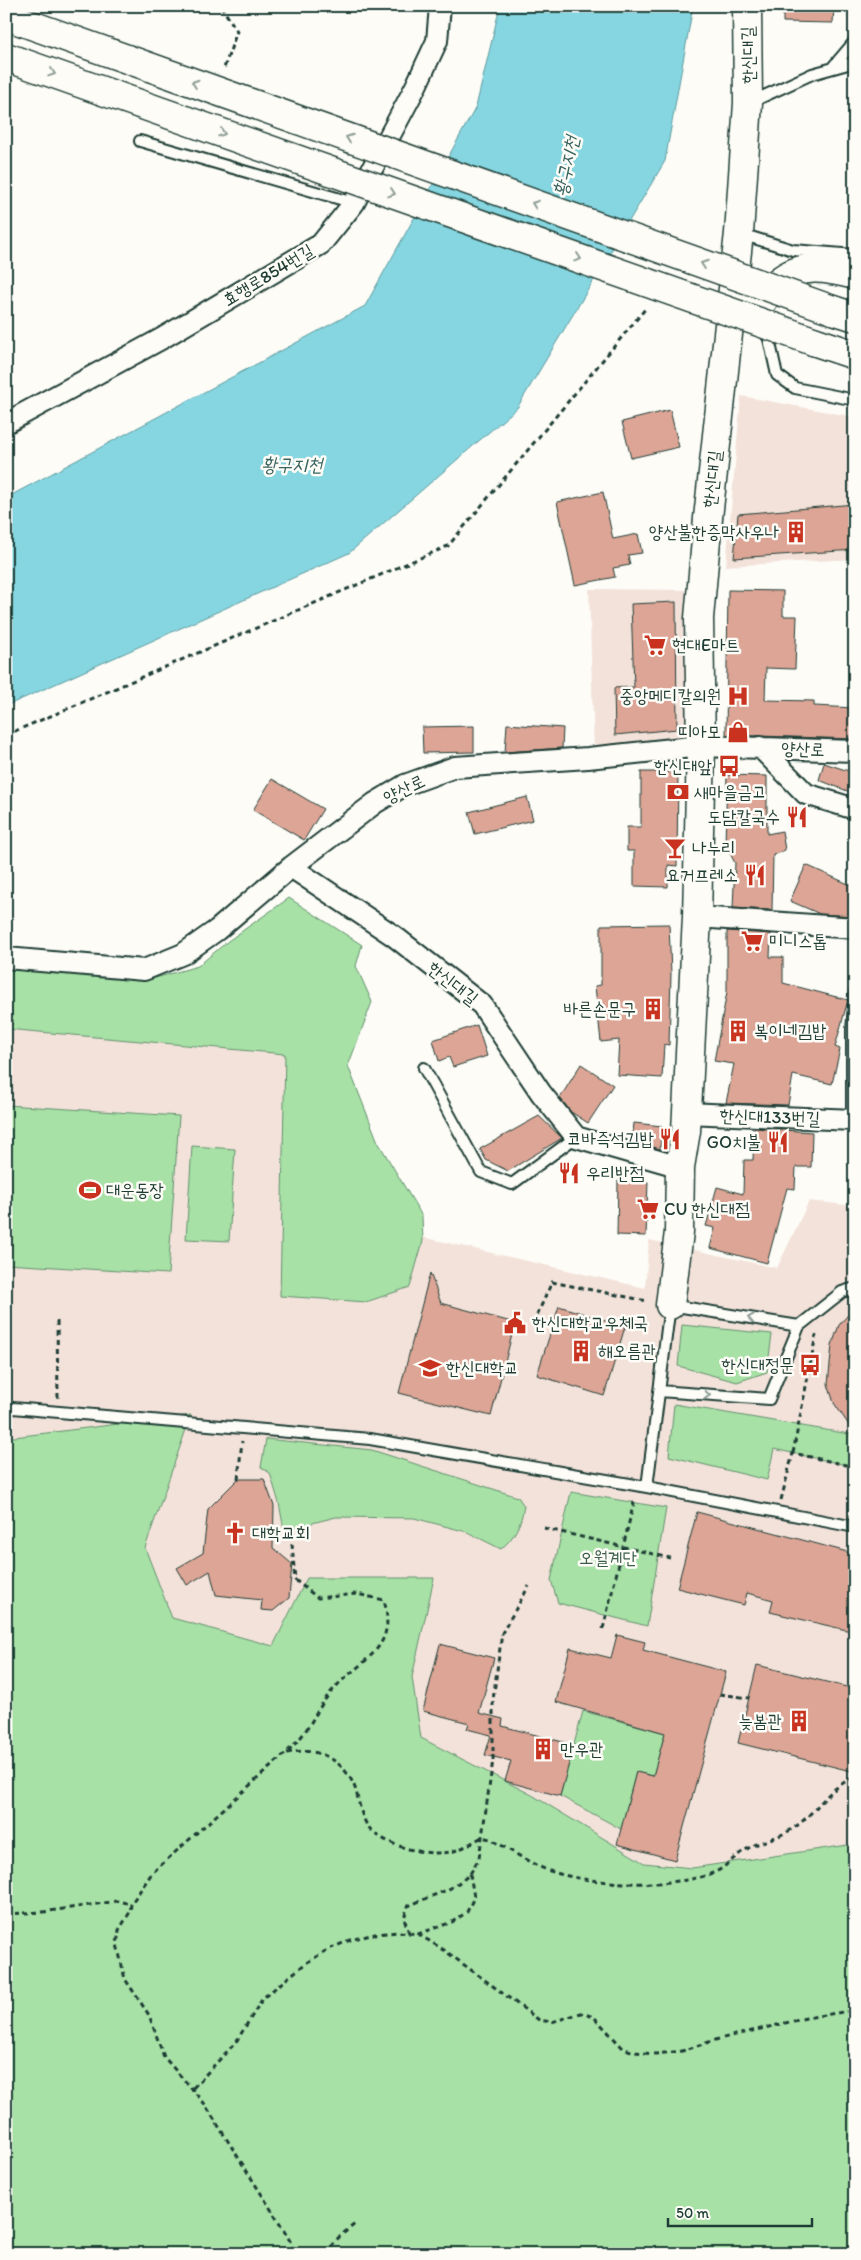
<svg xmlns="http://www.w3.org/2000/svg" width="861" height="2260" viewBox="0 0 861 2260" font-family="Itim,'Poor Story',sans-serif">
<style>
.built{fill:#f3e2da}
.green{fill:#a7e1a6;stroke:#638f6d}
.water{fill:#86d6e1;stroke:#5d999c}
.building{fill:#dda596;stroke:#1f3d34}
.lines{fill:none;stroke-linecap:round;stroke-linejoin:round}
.lane-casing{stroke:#1f3d34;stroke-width:14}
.street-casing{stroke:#1f3d34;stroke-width:24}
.secondary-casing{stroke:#1f3d34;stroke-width:31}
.path{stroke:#1f3d34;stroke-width:3;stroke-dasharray:5 4;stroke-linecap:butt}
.lane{stroke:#fdfcf7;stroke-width:10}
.street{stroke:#fdfcf7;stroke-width:20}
.secondary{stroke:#fdfcf7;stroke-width:28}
.secondary-bridge-casing{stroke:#1f3d34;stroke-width:31;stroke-linecap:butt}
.secondary-bridge{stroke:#fdfcf7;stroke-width:28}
.oneway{stroke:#8e9c96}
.labels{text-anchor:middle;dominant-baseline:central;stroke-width:5;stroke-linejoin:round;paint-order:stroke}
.street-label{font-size:18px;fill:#1f3d34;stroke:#fdfcf7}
.poi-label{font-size:18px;fill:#1f3d34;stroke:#fdfcf7;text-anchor:start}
.park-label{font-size:18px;fill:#3a5e4b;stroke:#fdfcf7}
.water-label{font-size:19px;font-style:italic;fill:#39635f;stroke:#fdfcf7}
</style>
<rect width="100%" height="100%" fill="#fdfcf7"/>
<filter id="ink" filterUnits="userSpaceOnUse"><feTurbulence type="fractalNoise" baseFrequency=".02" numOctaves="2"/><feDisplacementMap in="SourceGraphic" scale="10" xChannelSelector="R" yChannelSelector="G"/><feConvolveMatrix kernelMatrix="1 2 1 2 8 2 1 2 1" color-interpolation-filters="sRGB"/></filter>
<g filter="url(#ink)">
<path class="built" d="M741 396 855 417V559L726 566Z
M589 589 688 590 690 743 594 752Z
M6 961 142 975 269 997 422 1237 645 1288 649 1240 777 1268 809 1201 855 1206V1844L692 1868 644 1863 532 1795 421 1738 273 1646 172 1618 145 1548 6 1448Z"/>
<path class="green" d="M289 898 362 945 356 966 372 1002 348 1066 378 1142 422 1216 423 1241 410 1287 366 1302 280 1296 285 1054 6 1029V969L148 980 198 966 228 941Z
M6 1105 179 1116 168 1274 6 1264Z
M192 1146 235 1149 229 1241 186 1239Z
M682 1325 772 1334 767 1372 737 1382 678 1366Z
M674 1404 855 1435V1467L774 1449 767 1480 669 1456Z
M191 1415 145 1548 172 1618 273 1646 307 1578H434L412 1677 421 1738 532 1795 644 1863 692 1868 855 1844V2254H6V1438Z
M266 1439 372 1450 518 1497 524 1506C521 1524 515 1537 501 1549L467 1532 414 1518 336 1517 284 1530 279 1503 270 1473 261 1467Z
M571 1492 666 1508 647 1626 558 1603 551 1580Z
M583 1711 665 1733 653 1776 636 1772 621 1829 560 1796Z"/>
<path class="water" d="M500 6H693L665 161 517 408 349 553 6 706V498L365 306 476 107Z"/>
<path class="building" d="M783 6H834L833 23 783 22Z
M670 410 679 447 631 458 622 422Z
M603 492 613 539 638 534 642 553 628 555 630 565 613 568 615 577 575 585 557 502Z
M855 504V550L734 558 738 514Z
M728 590 783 591V616H797L795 669 766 668 765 700 814 701V706L855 708V739L726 735Z
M676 602 677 729 615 735 614 688 634 687 631 604Z
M507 724 563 728 562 748 505 752Z
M474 726V752L423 753 422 727Z
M824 763 855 773V794L819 780Z
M641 772H678L677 866 668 865V887L634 886V851H627V827H641Z
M727 775 767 776V834L782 831 785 850 773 855 772 910 733 908 735 863 725 844Z
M272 779 323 809 304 840 253 810Z
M527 797 533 820 475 834 469 812Z
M806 865 855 887V916L820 914 790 901Z
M669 924 671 974 669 1045 664 1044 662 1078 617 1075 619 1040 601 1042 595 986 601 985V925Z
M727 931 771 934 770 957H783V983L848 1000 835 1047 840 1049 832 1084 793 1075 788 1105 726 1103 734 1064 714 1061 727 992Z
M477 1025 487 1056 453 1067 449 1057 439 1061 433 1040Z
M581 1064 613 1085 588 1123 571 1112 560 1098Z
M539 1116 562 1138 508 1171 486 1160 480 1149Z
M634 1123 662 1126 660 1149 632 1141Z
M754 1128 812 1132 811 1167H796L795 1189 787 1188 767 1263 710 1248 715 1228 706 1226 717 1187 743 1194 744 1160H753Z
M618 1181 648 1182 646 1236 617 1235Z
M430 1273 441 1303 515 1323 491 1416 399 1393Z
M559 1306 625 1327 604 1396 537 1375Z
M855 1307V1434L834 1403 828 1384 832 1345 839 1325Z
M238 1479H264L274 1506 273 1548 292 1564 289 1598 273 1611 261 1610 262 1600 216 1595 210 1571 187 1585 177 1568 203 1553 208 1509Z
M697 1512 855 1554V1632L770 1612 773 1600 747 1593 744 1605 677 1588Z
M617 1635 645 1642 643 1650 726 1672 675 1860 617 1844 636 1772 653 1776 665 1733 556 1702 570 1648 611 1658Z
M440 1644 494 1658 479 1713 503 1719 502 1726 574 1745 560 1796 505 1781 511 1761 485 1755 491 1735 467 1729 469 1723 423 1711Z
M757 1665 855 1689V1772L738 1743Z"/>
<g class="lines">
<g class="lane-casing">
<path id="lane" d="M832 68 855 41
M751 102 812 74 855 62
M140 141 354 203
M741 234 793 250 855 255
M763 329 769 339 777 375 795 388 855 400
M424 1068 481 1172 512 1184 576 1137
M852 1120V1030L855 993
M659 1391 769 1399 799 1326 842 1292 855 1288
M6 1409 13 1408 370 1439 647 1487 855 1527
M647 1487 670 1305 799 1326"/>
</g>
<g class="street-casing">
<path id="street" d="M6 423 161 339 321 244 354 203 415 88 437 41 440 6
M760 747 806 794 855 809
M291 867 394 936 482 1005 541 1093 576 1137 680 1167
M697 917 855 928
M6 958 144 970 183 954 217 930 291 867 375 803 405 785 455 767 588 758 701 746 855 751
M686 1113 855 1120"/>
</g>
<g class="secondary-casing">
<path id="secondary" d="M730 308 756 312C762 303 769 289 777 283 802 262 826 268 855 275
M833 310 855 317
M813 341 855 355
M670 1305 679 1232 680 1167 686 1131 697 917 701 746 699 618 708 518 739 233 748 103 747 6"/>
</g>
<path class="path" d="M221 6 237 31 223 71
M6 90 12 82
M6 735 448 546 646 308
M537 1315 552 1282 647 1301
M57 1321 58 1399
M793 1453 816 1335
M238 1479 242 1441
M781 1500 793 1453 855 1467
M544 1528 670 1558
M292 1544 295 1580 318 1598 357 1594 384 1600C398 1652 359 1659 331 1692 322 1702 316 1715 308 1727 302 1737 294 1745 286 1753L152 1873 131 1904 130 1912 119 1930 117 1944 125 1979 149 2015 164 2057 204 2103 272 2211 290 2241 294 2254
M603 1629 635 1498
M720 1694 749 1698
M287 1753C316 1746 344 1759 355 1788 359 1800 360 1814 367 1825 381 1846 431 1858 454 1851 464 1848 473 1842 482 1837L490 1839C509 1849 527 1862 547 1870 587 1885 673 1889 713 1873 726 1868 734 1856 747 1849 762 1840 780 1838 795 1827 808 1818 817 1806 828 1795 834 1789 842 1784 849 1779L855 1780
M6 1914 43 1912 117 1901 131 1904
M409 1933 404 1918 408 1906 449 1889 463 1880 470 1874 479 1858 493 1760V1700L502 1633 529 1586
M418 1934 444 1950 539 2020 552 2022 581 2013 594 2017 623 2048 634 2052 655 2054 682 2051 715 2040 806 2018 855 2010
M193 2088 236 2042 263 1998 306 1963 329 1949 350 1940 375 1934 399 1932 418 1934 452 1922 467 1912 474 1897 470 1874
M326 2254 339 2237 356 2223"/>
<use href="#lane" class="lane"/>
<use href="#street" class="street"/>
<use href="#secondary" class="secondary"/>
<g class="secondary-bridge-casing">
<path id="secondary-bridge" d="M6 16 833 310
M6 57 813 341"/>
</g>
<use href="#secondary-bridge" class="secondary-bridge"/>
</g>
<defs><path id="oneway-chevron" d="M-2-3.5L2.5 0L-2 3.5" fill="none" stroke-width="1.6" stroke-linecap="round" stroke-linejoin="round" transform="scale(1.25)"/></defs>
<g class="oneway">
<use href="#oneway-chevron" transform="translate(52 73) rotate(19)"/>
<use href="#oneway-chevron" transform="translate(195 83) rotate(-160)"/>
<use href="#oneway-chevron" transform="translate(222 133) rotate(19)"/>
<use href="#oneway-chevron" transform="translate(349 138) rotate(-160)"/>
<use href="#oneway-chevron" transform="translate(392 193) rotate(19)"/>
<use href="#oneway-chevron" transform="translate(535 204) rotate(-160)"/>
<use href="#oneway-chevron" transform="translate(578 258) rotate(19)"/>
<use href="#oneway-chevron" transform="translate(704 264) rotate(-160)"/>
<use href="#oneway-chevron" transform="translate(751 1318) rotate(-171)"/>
<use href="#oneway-chevron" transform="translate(707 1395) rotate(4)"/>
</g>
</g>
<defs>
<g id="building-bare" transform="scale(1.725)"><path d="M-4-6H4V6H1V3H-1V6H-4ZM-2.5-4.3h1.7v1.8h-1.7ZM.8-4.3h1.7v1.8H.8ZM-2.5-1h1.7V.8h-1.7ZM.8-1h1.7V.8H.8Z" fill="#c8321e" stroke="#fdfcf7" stroke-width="2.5" paint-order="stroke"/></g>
<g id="supermarket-bare" transform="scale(1.725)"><path d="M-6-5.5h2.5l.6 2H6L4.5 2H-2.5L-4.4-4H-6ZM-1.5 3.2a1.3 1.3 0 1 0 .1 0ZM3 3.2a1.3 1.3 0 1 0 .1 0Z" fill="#c8321e" stroke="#fdfcf7" stroke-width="2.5" paint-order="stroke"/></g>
<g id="hospital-bare" transform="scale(1.725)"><path d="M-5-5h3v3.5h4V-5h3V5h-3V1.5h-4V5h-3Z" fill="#c8321e" stroke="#fdfcf7" stroke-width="2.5" paint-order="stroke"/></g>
<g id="shop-bare" transform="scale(1.725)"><path d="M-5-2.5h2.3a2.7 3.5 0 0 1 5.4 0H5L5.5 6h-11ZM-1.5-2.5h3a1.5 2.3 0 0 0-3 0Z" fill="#c8321e" stroke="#fdfcf7" stroke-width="2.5" paint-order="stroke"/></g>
<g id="bus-bare" transform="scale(1.725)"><path d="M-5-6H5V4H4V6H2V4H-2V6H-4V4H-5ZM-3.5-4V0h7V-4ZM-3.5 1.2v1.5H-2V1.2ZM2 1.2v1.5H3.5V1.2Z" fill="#c8321e" stroke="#fdfcf7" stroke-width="2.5" paint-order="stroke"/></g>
<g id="bank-bare" transform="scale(1.725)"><path d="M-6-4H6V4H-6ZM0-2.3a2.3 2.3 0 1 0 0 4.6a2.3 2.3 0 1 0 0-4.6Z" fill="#c8321e" stroke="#fdfcf7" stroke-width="2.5" paint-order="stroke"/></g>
<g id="restaurant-bare" transform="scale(1.725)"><path d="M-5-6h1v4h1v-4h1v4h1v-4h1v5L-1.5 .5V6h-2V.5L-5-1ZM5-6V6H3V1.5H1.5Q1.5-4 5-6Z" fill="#c8321e" stroke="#fdfcf7" stroke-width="2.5" paint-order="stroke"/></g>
<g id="bar-bare" transform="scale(1.725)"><path d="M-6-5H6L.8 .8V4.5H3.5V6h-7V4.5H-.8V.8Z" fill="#c8321e" stroke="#fdfcf7" stroke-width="2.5" paint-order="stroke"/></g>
<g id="stadium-bare" transform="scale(1.725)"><path d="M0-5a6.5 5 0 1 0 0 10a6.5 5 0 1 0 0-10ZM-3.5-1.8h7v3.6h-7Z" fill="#c8321e" stroke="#fdfcf7" stroke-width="2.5" paint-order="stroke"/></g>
<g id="civic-bare" transform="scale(1.725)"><path d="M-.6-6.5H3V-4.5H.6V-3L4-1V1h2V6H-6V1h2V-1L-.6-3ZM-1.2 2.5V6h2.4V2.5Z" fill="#c8321e" stroke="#fdfcf7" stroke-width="2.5" paint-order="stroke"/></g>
<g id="university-bare" transform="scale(1.725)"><path d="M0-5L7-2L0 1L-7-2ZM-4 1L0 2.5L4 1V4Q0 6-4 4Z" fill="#c8321e" stroke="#fdfcf7" stroke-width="2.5" paint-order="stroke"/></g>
<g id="church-bare" transform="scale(1.725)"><path d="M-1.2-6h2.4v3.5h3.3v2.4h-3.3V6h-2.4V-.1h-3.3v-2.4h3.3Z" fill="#c8321e" stroke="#fdfcf7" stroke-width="2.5" paint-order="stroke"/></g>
</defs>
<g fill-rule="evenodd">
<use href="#building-bare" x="796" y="532"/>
<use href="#supermarket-bare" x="655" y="645"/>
<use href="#hospital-bare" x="738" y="696"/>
<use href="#shop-bare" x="738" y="732"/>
<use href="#bus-bare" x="729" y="766"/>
<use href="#bank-bare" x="678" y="792"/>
<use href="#restaurant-bare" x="797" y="817"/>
<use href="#bar-bare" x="675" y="848"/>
<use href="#restaurant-bare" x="755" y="875"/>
<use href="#supermarket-bare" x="752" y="941"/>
<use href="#building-bare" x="653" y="1009"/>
<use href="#building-bare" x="738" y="1031"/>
<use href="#restaurant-bare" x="670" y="1139"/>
<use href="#restaurant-bare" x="778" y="1142"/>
<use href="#restaurant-bare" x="569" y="1173"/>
<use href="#stadium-bare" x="90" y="1190"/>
<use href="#supermarket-bare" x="648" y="1209"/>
<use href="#civic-bare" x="515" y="1323"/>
<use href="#building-bare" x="581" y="1351"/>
<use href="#bus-bare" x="810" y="1365"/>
<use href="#university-bare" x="430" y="1368"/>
<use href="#church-bare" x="235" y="1533"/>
<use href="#building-bare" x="799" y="1721"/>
<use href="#building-bare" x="543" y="1749"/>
</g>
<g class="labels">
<g class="street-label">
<text transform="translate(748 55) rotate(-91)">한신대길</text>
<text transform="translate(268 275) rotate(-31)">효행로854번길</text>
<text transform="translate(712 479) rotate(-84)">한신대길</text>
<text transform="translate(803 749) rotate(2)">양산로</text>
<text transform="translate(404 789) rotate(-26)">양산로</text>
<text transform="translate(453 983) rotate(38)">한신대길</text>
<text transform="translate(770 1117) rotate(2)">한신대133번길</text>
</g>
<g class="poi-label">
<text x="779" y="532" text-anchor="end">양산불한증막사우나</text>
<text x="672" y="645">현대E마트</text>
<text x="721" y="696" text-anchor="end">중앙메디칼의원</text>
<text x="721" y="732" text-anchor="end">띠아모</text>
<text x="712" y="766" text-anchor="end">한신대앞</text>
<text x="694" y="792">새마을금고</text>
<text x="780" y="817" text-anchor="end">도담칼국수</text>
<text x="692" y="848">나누리</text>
<text x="738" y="875" text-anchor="end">요거프레소</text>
<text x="769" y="941">미니스톱</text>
<text x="636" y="1009" text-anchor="end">바른손문구</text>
<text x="754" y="1031">복이네김밥</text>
<text x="654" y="1139" text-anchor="end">코바즉석김밥</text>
<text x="761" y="1142" text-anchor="end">GO치불</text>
<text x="586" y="1173">우리반점</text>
<text x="106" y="1190">대운동장</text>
<text x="664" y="1209">CU 한신대점</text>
<text x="532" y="1323">한신대학교우체국</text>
<text x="598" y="1351">해오름관</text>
<text x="794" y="1365" text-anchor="end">한신대정문</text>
<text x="446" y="1368">한신대학교</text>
<text x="252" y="1533">대학교회</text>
<text x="782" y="1721" text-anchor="end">늦봄관</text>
<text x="560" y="1749">만우관</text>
</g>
<g class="park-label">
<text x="608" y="1558">오월계단</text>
</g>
<g class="water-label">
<text transform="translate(566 166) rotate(-78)">황구지천</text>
<text x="292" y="464">황구지천</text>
</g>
</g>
<rect width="861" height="2260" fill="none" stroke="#fdfcf7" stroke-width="25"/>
<rect x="12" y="12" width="836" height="2235" fill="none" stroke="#1f3d34" stroke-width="2" filter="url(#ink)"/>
<path d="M668 2218v8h144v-8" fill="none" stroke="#1f3d34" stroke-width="2.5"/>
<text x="676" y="2218" font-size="15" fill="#1f3d34" stroke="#fdfcf7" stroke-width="4" paint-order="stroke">50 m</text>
</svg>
